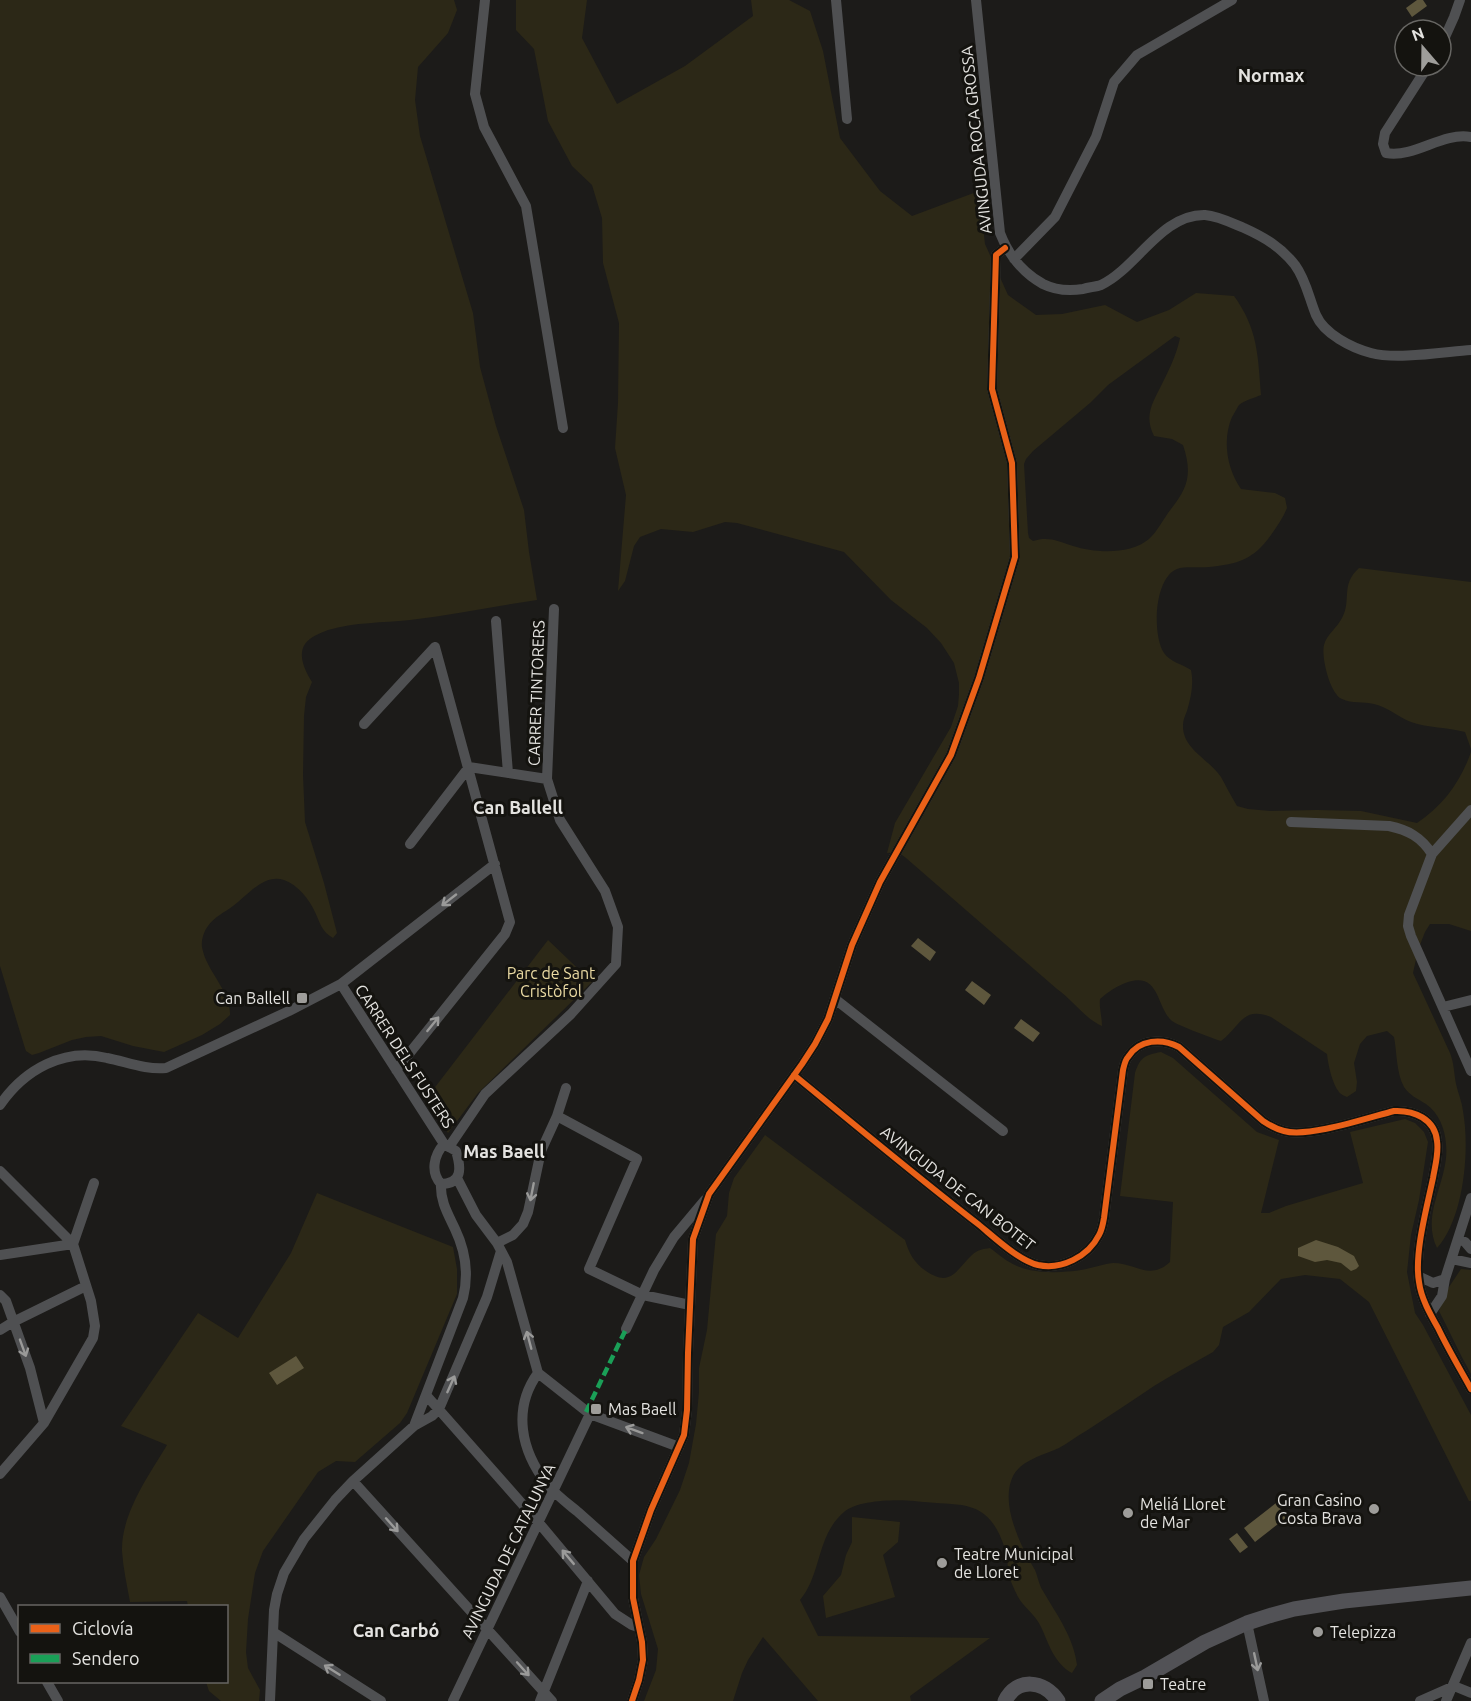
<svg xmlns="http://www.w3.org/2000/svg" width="1471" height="1701" viewBox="0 0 1471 1701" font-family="Ubuntu,sans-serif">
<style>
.green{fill:#2c2817;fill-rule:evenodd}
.water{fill:#5e573d}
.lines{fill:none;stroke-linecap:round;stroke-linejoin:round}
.street{stroke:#4f5052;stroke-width:10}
.secondary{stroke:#525256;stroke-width:15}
.quiet{stroke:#1a9f57;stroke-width:4.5;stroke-dasharray:9 4.5;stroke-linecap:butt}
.cycleway-casing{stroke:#14130f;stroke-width:10}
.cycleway{stroke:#ea6118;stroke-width:6}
.oneway{stroke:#9a9a99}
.poi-dot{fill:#9e9d9a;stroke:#14130f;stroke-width:2}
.labels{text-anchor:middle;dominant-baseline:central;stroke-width:6;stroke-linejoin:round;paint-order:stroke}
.street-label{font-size:16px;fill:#e4e3e0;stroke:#14130f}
.park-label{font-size:16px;fill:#eadaa3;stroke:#14130f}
.poi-label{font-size:16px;fill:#e4e3e0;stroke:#14130f;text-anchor:start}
.neighbourhood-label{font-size:18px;font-weight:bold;fill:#e4e3e0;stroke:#14130f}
</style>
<rect width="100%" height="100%" fill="#1c1b19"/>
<path class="green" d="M0 0H454L457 10 448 33 418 67 415 100 420 136 473 313 480 367 496 426 524 510 529 552 537 600C495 606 452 615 410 620 382 623 355 622 328 630 320 633 310 637 305 644 297 656 306 672 312 682L306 697 304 716 303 775 305 822 324 883 337 933 333 938C322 932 320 923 315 912 309 899 298 885 284 880 264 873 247 896 233 906 225 912 214 917 208 926 204 931 201 940 202 947 206 971 231 991 230 1015L220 1024 202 1035 164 1052 133 1046 101 1036 86 1037 72 1040 39 1053 32 1055 26 1051 24 1045 0 966Z
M516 0H587L582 38 617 104 685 66 753 16 751 0H789L810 11 823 51 840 138 880 191 912 216 979 191 985 244 1008 295 1036 315 1062 314 1105 305 1137 322 1169 310 1196 293 1234 296C1258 329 1258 356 1261 395 1254 398 1245 400 1239 405 1237 408 1234 414 1232 417 1222 440 1227 469 1241 489L1275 493 1285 498 1287 508C1283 518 1277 526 1271 535 1253 560 1238 564 1209 567 1200 568 1184 566 1177 569 1154 578 1152 635 1164 653 1170 662 1182 664 1191 670 1194 684 1191 697 1187 711 1185 716 1183 720 1183 725 1182 749 1209 759 1221 777 1226 786 1231 796 1237 806L1248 809 1270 811 1317 810 1361 811 1417 823C1443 806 1461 781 1471 752V931L1449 924H1430L1425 932 1418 950 1413 973 1450 1053C1454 1063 1454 1073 1456 1084 1458 1093 1462 1102 1463 1111 1470 1150 1464 1218 1437 1248 1420 1213 1450 1180 1446 1144 1445 1129 1439 1113 1426 1104 1418 1099 1409 1095 1404 1087 1396 1072 1397 1052 1394 1037L1387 1031 1367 1036 1360 1044 1354 1063 1357 1082 1356 1091 1347 1097C1346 1097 1339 1093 1339 1092 1332 1084 1328 1064 1327 1054L1271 1017C1242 1006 1241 1026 1221 1041 1214 1039 1177 1025 1172 1021 1156 1007 1160 972 1128 982 1117 986 1109 991 1100 999 1099 1009 1102 1016 1102 1026 1084 1018 1073 1000 1057 989L906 858 898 852 887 853 895 823 951 727 958 706 959 694V683L954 663 941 643 927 628 891 600 844 552 737 523 725 522 693 532 661 529 640 537 634 546 625 581 618 591 626 495 615 448 618 403 619 323 603 263 602 218 592 185 572 166 548 121 534 49 516 30ZM1175 336 1180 338C1177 353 1170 368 1163 382 1154 401 1143 414 1154 436L1172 439 1183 445C1192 472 1189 487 1171 509 1164 518 1157 532 1149 539 1130 555 1095 553 1073 546 1058 541 1048 536 1033 541L1029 538 1028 533 1024 464 1026 459 1033 451 1090 403 1108 385Z
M1359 568 1471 582V749L1465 732C1447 727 1428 728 1411 722 1398 717 1388 707 1374 704 1363 701 1352 704 1342 699 1330 694 1321 657 1324 645 1327 634 1337 628 1342 618 1352 600 1340 585 1359 568Z
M548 940 592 982 478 1093 448 1133 426 1099Z
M1161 1052 1173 1058 1257 1132 1279 1140 1261 1213H1269L1286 1206 1363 1183 1350 1132 1405 1119 1415 1123 1424 1132 1428 1142 1419 1200 1411 1235 1407 1272 1415 1313 1423 1325 1471 1415V1501H1469L1369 1302 1340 1279 1305 1275 1281 1279 1249 1312 1223 1327 1219 1345 1213 1352C1194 1363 1173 1374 1154 1386 1132 1401 1109 1416 1086 1431 1077 1436 1068 1443 1059 1448 1044 1455 1021 1460 1013 1476 1002 1499 1014 1529 1024 1550 1027 1557 1031 1563 1035 1570 1038 1577 1039 1585 1043 1591 1057 1615 1074 1638 1077 1665L1072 1673C1055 1664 1049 1645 1042 1629 1038 1619 1030 1612 1023 1604 1018 1598 1015 1591 1012 1584 1006 1573 1009 1560 1005 1549 988 1495 959 1507 914 1501 897 1499 857 1500 844 1512 816 1536 822 1574 800 1600L818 1636 990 1638 910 1696 911 1701H818L763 1637 748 1660 742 1673 733 1701H644L656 1670 658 1649 641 1594 639 1575 644 1557 656 1539 680 1490 689 1463 696 1424 699 1392V1368L707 1330 716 1234 727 1216 729 1193 734 1178 765 1135 905 1240C909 1253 914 1263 926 1271 951 1288 956 1270 972 1255 977 1250 983 1249 990 1248 998 1254 1007 1262 1017 1266 1036 1274 1061 1273 1081 1270 1092 1268 1103 1264 1113 1263 1136 1263 1149 1281 1170 1262L1173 1202 1120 1196 1135 1073C1140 1058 1144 1055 1161 1052Z
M317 1193 453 1247 457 1269V1294L407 1413 400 1423 355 1462 336 1461 318 1472 263 1551 255 1573 248 1619 246 1652 248 1668 260 1690 259 1701H221L209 1691 206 1682H226V1606H188L187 1601 130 1602C127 1585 123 1568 122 1551 121 1514 149 1475 167 1445L121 1426 198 1313 238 1338 291 1253Z
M1461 1269 1471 1270V1374C1459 1353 1450 1332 1439 1311L1445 1293Z
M852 1517 900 1522 898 1542 883 1555 895 1597 826 1618 823 1596 841 1575 846 1555 852 1542Z"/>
<path class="water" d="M1417 0H1423L1427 6 1412 17 1406 8Z
M918 938 936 952 930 961 911 946Z
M972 981 991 995 984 1005 965 990Z
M1021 1019 1040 1033 1033 1042 1014 1028Z
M1316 1240 1338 1247 1354 1256 1359 1266 1356 1269 1351 1271 1341 1263 1327 1260 1315 1262 1298 1256V1248Z
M296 1356 304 1368 277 1385 269 1373Z
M1276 1503 1287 1517 1255 1542 1244 1528Z
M1237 1533 1248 1547 1240 1553 1229 1539Z"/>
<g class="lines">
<path class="street" d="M485 0 475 94 484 127 526 206 563 428
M836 0 847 119
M976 0 1000 233C1008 254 1023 273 1043 284 1055 290 1070 291 1083 289 1089 287 1096 287 1101 285 1137 268 1161 214 1205 215 1218 216 1232 223 1244 228 1264 237 1281 247 1295 265 1306 280 1309 298 1316 315 1324 334 1352 348 1371 353 1396 360 1444 352 1471 350
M1441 46 1454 17 1460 0
M1428 66 1385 133 1383 144 1386 153C1416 158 1441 132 1471 137
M1014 259 1055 217 1096 137 1114 82 1137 55 1232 0
M496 621 508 773
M364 724 435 647
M1471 810 1432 854 1409 915 1408 926 1411 936 1471 1071
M1291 822 1389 826C1408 830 1421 837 1432 854
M410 844 469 767 547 779
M341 984 444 1144
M835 999 1003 1131
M1443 1007 1471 1000
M396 1070 505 934 510 922 435 647
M794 1075C855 1125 916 1176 978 1224 994 1237 1018 1260 1038 1265 1061 1270 1088 1257 1099 1235 1102 1230 1103 1224 1104 1218L1123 1070C1124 1066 1125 1060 1128 1057 1139 1039 1162 1038 1179 1047L1263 1121C1269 1125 1276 1129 1284 1131 1308 1138 1367 1118 1394 1111 1414 1110 1435 1119 1437 1141 1439 1153 1435 1166 1433 1178 1427 1207 1414 1253 1419 1282 1421 1298 1430 1314 1438 1328 1448 1349 1460 1369 1471 1389
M0 1105C24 1070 64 1047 107 1058 127 1062 146 1070 166 1068L289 1011 341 984 495 864
M557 1116 637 1159 589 1269 643 1295 690 1305
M444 1144 456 1151C461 1167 463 1184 441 1184 430 1172 434 1155 444 1144Z
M449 1147 485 1094 571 1014 616 964 618 927 605 891 560 820 547 779 554 609
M0 1171 73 1244
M457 1178 476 1215 497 1243 507 1262 538 1373 590 1414 679 1447
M1458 1239 1465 1242 1471 1249
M497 1243 513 1235 523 1224 528 1212 541 1151 557 1116 566 1088
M0 1255 73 1244
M1452 1259 1471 1263
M1418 1276 1433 1283 1445 1279
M0 1295 6 1301 30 1368 44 1423
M1430 1314 1442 1296 1445 1279 1471 1198
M626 1329 654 1270 674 1237 705 1200
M0 1330 13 1322 86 1286
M538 1373C512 1409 521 1451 547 1484 556 1495 567 1503 578 1512 596 1528 615 1545 633 1561
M426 1395 539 1523 615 1614 632 1625 638 1627
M414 1426 432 1416 439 1409 487 1297 501 1251
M0 1474 44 1423 93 1338 95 1326 91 1301 73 1244 94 1183
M353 1481 552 1701
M0 1597 20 1632
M1247 1623 1264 1701
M273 1632 381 1701
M47 1682 58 1701
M1454 1686 1471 1693
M270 1701 274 1610 277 1594 284 1573 304 1539 335 1500 353 1481 414 1426 463 1298C469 1274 466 1252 455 1229 448 1214 440 1201 441 1184
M453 1701 590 1414
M540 1701 588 1581
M632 1701 639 1680 643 1660 642 1642 633 1598V1561L651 1510 684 1435 687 1410 688 1353 693 1239 709 1194 802 1064 815 1044 828 1019 852 945 880 882 951 755 979 678 1015 557 1012 463 992 389 996 255 1005 248
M1420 1701 1454 1686
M1446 1701 1471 1643"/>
<path class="secondary" d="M1005 1701C1017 1677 1044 1680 1058 1701
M1102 1701 1120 1689 1145 1677 1205 1642 1247 1623 1272 1615 1294 1609 1344 1601 1471 1588"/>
<path class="quiet" d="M586 1412 626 1329"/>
<g class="cycleway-casing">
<path id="cycleway" d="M794 1075C855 1125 916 1176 978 1224 994 1237 1018 1260 1038 1265 1061 1270 1088 1257 1099 1235 1102 1230 1103 1224 1104 1218L1123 1070C1124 1066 1125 1060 1128 1057 1139 1039 1162 1038 1179 1047L1263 1121C1269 1125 1276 1129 1284 1131 1308 1138 1367 1118 1394 1111 1414 1110 1435 1119 1437 1141 1439 1153 1435 1166 1433 1178 1427 1207 1414 1253 1419 1282 1421 1298 1430 1314 1438 1328 1448 1349 1460 1369 1471 1389
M632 1701 639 1680 643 1660 642 1642 633 1598V1561L651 1510 684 1435 687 1410 688 1353 693 1239 709 1194 802 1064 815 1044 828 1019 852 945 880 882 951 755 979 678 1015 557 1012 463 992 389 996 255 1005 248"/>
</g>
<use href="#cycleway" class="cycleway"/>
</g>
<defs><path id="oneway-shaft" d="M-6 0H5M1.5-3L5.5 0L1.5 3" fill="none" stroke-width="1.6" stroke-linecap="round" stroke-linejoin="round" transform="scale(1.5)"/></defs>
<g class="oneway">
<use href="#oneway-shaft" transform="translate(449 900) rotate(142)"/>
<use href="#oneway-shaft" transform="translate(433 1024) rotate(-51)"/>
<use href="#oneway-shaft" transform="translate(532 1192) rotate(101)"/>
<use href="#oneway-shaft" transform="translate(529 1340) rotate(-105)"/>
<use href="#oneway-shaft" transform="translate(23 1348) rotate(70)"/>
<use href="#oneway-shaft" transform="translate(451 1384) rotate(-66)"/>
<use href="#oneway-shaft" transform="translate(634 1430) rotate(-160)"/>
<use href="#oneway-shaft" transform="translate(392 1525) rotate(48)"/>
<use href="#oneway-shaft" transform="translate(568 1557) rotate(-130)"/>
<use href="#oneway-shaft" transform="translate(1256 1662) rotate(78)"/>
<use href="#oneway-shaft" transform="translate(523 1669) rotate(48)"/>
<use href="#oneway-shaft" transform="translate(332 1670) rotate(-148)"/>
</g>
<g class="poi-dot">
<rect x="296" y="992" width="12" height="12" rx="3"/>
<rect x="590" y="1403" width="12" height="12" rx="3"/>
<circle cx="1374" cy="1509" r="6"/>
<circle cx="1128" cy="1513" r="6"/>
<circle cx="942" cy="1563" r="6"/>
<circle cx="1318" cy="1632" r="6"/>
<rect x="1142" y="1678" width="12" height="12" rx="3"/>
</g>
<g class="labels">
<g class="street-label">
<text transform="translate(976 140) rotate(-96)">AVINGUDA ROCA GROSSA</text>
<text transform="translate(536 693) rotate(-88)">CARRER TINTORERS</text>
<text transform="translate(405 1056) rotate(57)">CARRER DELS FUSTERS</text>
<text transform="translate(958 1188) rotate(38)">AVINGUDA DE CAN BOTET</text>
<text transform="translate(508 1551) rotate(-64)">AVINGUDA DE CATALUNYA</text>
</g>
<g class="park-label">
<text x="551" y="973">Parc de Sant<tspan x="551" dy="18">Cristòfol</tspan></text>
</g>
<g class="poi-label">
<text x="290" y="998" text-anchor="end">Can Ballell</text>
<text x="608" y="1409">Mas Baell</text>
<text x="1362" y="1500" text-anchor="end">Gran Casino<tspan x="1362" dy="18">Costa Brava</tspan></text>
<text x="1140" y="1504">Meliá Lloret<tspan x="1140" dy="18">de Mar</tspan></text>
<text x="954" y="1554">Teatre Municipal<tspan x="954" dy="18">de Lloret</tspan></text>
<text x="1330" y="1632">Telepizza</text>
<text x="1160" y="1684">Teatre</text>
</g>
<g class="neighbourhood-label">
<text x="1271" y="75">Normax</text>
<text x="518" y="807">Can Ballell</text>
<text x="504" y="1151">Mas Baell</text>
<text x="396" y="1630">Can Carbó</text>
</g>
</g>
<rect x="18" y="1605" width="210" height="78" fill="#14130f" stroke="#676663" stroke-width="1.5"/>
<rect x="30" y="1624" width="30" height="9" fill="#ea6118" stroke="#676663" stroke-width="1.5"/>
<text x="72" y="1635" font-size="18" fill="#e4e3e0">Ciclovía</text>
<rect x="30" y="1654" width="30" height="9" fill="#1a9f57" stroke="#676663" stroke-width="1.5"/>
<text x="72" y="1665" font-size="18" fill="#e4e3e0">Sendero</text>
<g transform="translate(1423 48) rotate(340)"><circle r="28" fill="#14130f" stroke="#676663" stroke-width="1.5"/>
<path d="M0-4.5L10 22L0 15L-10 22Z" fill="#9e9d9a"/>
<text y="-9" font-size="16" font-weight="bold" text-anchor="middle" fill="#e4e3e0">N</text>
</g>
</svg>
